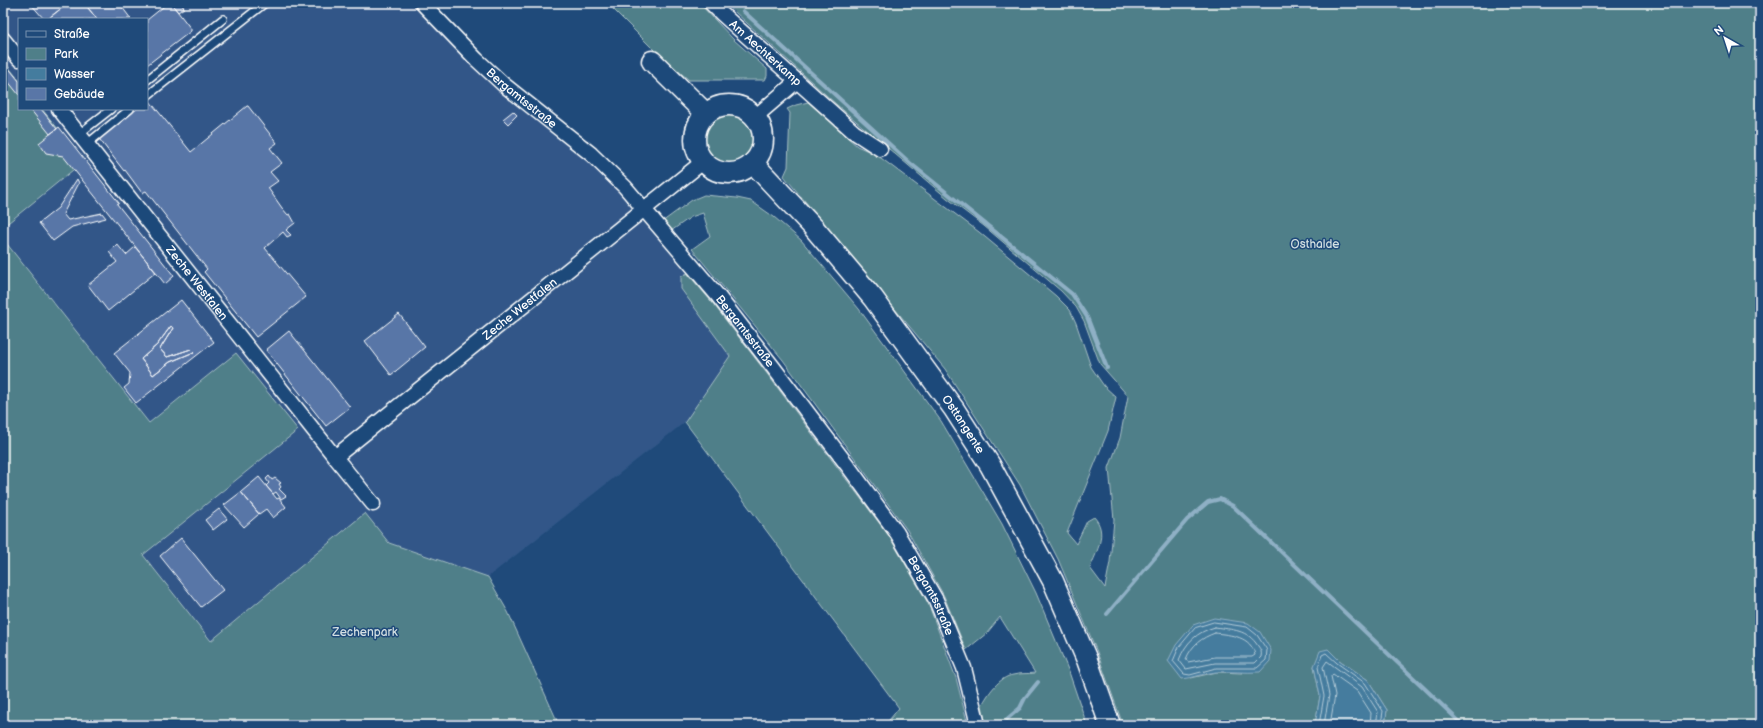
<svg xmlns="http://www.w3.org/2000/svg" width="1763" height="728" viewBox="0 0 1763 728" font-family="'Balsamiq Sans',sans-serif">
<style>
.built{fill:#305788}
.green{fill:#4f7f89;stroke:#a7bfc4;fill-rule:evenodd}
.water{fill:#447c9e;stroke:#8fb0c5}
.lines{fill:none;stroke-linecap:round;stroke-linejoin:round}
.shore{stroke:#b4cbd8;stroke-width:1}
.stream{stroke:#8fb0c5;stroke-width:4}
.building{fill:#5976a7;stroke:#fff;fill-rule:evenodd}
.lane-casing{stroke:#fff;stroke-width:10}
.street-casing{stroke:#fff;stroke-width:17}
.secondary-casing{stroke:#fff;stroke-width:23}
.lane{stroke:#1f4a7a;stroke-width:7}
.street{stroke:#1f4a7a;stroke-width:14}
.secondary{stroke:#1f4a7a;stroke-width:20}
.labels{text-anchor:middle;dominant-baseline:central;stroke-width:3;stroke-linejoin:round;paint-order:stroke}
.street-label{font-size:12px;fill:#fff;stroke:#1f4a7a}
.park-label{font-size:12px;fill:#d3dfe2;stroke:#1f4a7a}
</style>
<rect width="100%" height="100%" fill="#1f4a7a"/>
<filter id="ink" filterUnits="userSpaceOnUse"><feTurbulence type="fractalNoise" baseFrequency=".025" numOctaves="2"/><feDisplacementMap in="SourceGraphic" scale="8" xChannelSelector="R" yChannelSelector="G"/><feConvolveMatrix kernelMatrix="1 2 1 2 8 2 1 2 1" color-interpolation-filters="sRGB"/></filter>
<g filter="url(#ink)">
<path class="built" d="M3 3H415L472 64 587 159 619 192 687 273 681 277V289L730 356 685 422 488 577 389 543 303 564 211 641 143 555 298 430 236 353 149 423 3 239V227L84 161 43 109H147V19H19V79L3 59Z"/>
<path class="green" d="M607 3H699L734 40 767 69V76L765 80H689L656 52Z
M725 3H1760V725H1385L1387 710 1368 680 1339 660 1328 649 1314 666 1320 696 1315 725H1123L1097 652 1058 559 1020 485 945 369 784 176 788 167 790 113 787 109 796 105 808 102 857 146 877 155 979 232 1056 296 1070 310 1076 323 1091 367 1104 386 1116 397 1108 431 1067 533 1076 544 1087 521 1094 517C1108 532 1097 551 1090 568L1105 588 1110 562 1114 520 1109 468 1120 438 1128 396 1100 364 1084 321 1076 307 1061 291 984 226 947 198 837 105ZM1193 625 1242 673 1217 672 1191 678Z
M3 60 19 80V109H42L84 161 3 227Z
M702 139a27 27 0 1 1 54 0a27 27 0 1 1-54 0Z
M704 195 737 198 751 201 774 217 801 240 859 309 941 421 1002 524 1036 593 1069 672 1087 725H986L982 705C988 694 999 677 1013 675 1020 673 1028 674 1035 673L1000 617 987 633 966 650 944 596 907 530 783 360 692 249 710 236 703 213 691 217 671 231 662 222 692 200Z
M3 239 149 423 236 353 298 430 143 555 211 641 365 513 389 543 488 577 508 612 559 725H3Z
M687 273 711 301 765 371 889 536 928 603 956 678 968 725H885L899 708 685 422 730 356 681 289V277Z"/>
<path class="water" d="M1214 618 1248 623 1260 632 1271 650 1270 661 1260 672C1245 673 1230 671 1216 672 1204 673 1194 678 1182 679L1168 661 1176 645 1193 625Z
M1328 649 1339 660 1368 680 1387 710 1385 725H1315L1320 696 1314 666 1320 651Z"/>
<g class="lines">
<path class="shore" d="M1214 622 1247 627 1257 635 1267 650 1266 660 1257 668H1216L1190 675 1184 674 1173 661 1179 647 1195 628Z
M1215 627C1233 630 1247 629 1258 646 1261 650 1262 652 1261 657L1255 663H1215L1186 669 1179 660C1186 642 1197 632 1215 627Z
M1215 633C1231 635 1251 636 1255 655L1252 657H1215L1188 662 1186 659C1192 645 1201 638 1215 633Z
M1319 725 1324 696 1318 667 1322 655 1326 653 1337 663 1365 683 1383 711 1381 725
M1324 725 1329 695 1323 667 1327 661 1362 687 1378 712 1376 725
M1330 725 1335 695 1331 676 1333 674 1357 691 1371 713 1370 725"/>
<path class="stream" d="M743 11 910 163 1072 294 1087 317 1107 368
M1107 614 1187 520 1208 502 1220 499 1233 506 1463 725
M1007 719 1020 708 1025 698 1038 682"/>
</g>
<path class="building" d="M30 3H68L48 19H44Z
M68 3H84L97 19H52L50 17Z
M84 3H119L131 19H97Z
M171 3 191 29V31L147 65V20L168 3Z
M171 3H181L184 8 178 12Z
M3 61 19 81V95L3 75Z
M147 100H149L191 152 247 106H248L277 143 270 148 282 163 270 172 278 181 268 188 282 208 288 215 290 214 295 223 286 230 291 235 287 237 283 232 265 248 306 297 256 337 204 272 207 269 146 191 142 193 125 170 124 171 100 140 99 138 137 109H147Z
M30 109H41L57 129 50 134Z
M513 111 517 115 508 124 503 119Z
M59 127 119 203 117 204 174 276 165 284 63 156 46 153 39 143Z
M77 179 79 183 63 214 68 220 102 213 106 218 72 227 53 241 39 223 58 208Z
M117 244 126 255 135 247 156 272 108 311 88 285 117 262 109 252Z
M181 300 214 342 136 403 124 388 129 384 130 373 114 353ZM171 326 173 328 160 349 167 357 191 349 194 352 170 362 153 375 141 359 157 345Z
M399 314 425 347 391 375 365 341Z
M171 326 173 328 160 349 167 357 191 349 194 352 170 362 153 375 141 359 157 345Z
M289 331 350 407 326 426 266 350Z
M269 476 272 480 275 478 281 483 279 484 281 487 279 489 286 496 281 499 276 492 273 494 266 486 269 483 266 479Z
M259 477 277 499 279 498 286 507 273 518 266 509 259 514 241 492Z
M241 492 259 514 244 527 224 505Z
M219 509 227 519 213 530 205 520Z
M181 538 223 590 201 607 160 556Z"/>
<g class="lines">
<g class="lane-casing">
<path id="lane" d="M147 80 223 19
M147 96 265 3
M79 134 111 109
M87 144 130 109"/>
</g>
<g class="street-casing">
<g id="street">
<path id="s1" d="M422 3 477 60 503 84 591 154 625 187 718 296 773 367 848 466 897 533 936 600 964 668 978 725"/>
<path id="s2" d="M711 3 722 14 854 132 880 149"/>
<path d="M3 39 19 59"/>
<path id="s3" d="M59 109 335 457 704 161"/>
<path d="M755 117 797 81"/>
<path d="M335 457 373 504"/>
</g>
</g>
<g class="secondary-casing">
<g id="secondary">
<path d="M652 61 706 114"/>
<circle cx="729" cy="139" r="34"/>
<path id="s4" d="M753 163 814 228 873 298 954 409 990 465 1053 581 1087 660 1110 725"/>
</g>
</g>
<use href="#lane" class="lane"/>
<use href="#street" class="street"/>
<use href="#secondary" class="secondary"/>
</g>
</g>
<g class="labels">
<g class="street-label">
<text stroke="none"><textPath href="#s2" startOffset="74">Am Aechterkamp</textPath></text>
<text stroke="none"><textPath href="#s1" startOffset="138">Bergamtsstraße</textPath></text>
<text stroke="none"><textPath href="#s3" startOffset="222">Zeche Westfalen</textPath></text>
<text stroke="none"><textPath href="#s3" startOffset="681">Zeche Westfalen</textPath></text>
<text stroke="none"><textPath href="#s1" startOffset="462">Bergamtsstraße</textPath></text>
<text stroke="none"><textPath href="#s4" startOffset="336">Osttangente</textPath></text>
<text stroke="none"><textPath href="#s1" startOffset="786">Bergamtsstraße</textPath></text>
</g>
<g class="park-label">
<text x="1315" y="244">Osthalde</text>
<text x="365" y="632">Zechenpark</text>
</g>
</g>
<rect width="1763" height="728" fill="none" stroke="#1f4a7a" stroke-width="16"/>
<rect x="8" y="8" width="1747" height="712" fill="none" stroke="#fff" stroke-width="1.5" filter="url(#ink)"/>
<rect x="18" y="18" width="130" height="92" fill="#1f4a7a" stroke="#7992af"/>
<rect x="26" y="31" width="20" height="6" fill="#1f4a7a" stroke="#7992af"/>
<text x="54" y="38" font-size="12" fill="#ffffff">Straße</text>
<rect x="26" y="48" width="20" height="12" fill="#4f7f89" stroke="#7992af"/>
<text x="54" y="58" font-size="12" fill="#ffffff">Park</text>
<rect x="26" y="68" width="20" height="12" fill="#447c9e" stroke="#7992af"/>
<text x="54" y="78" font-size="12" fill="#ffffff">Wasser</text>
<rect x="26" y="88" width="20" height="12" fill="#5976a7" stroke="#7992af"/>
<text x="54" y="98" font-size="12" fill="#ffffff">Gebäude</text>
<g transform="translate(1725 38) rotate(321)" stroke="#1f4a7a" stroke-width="3" paint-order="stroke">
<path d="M0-3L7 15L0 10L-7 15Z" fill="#ffffff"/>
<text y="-6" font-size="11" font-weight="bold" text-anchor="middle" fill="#ffffff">N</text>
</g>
</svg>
